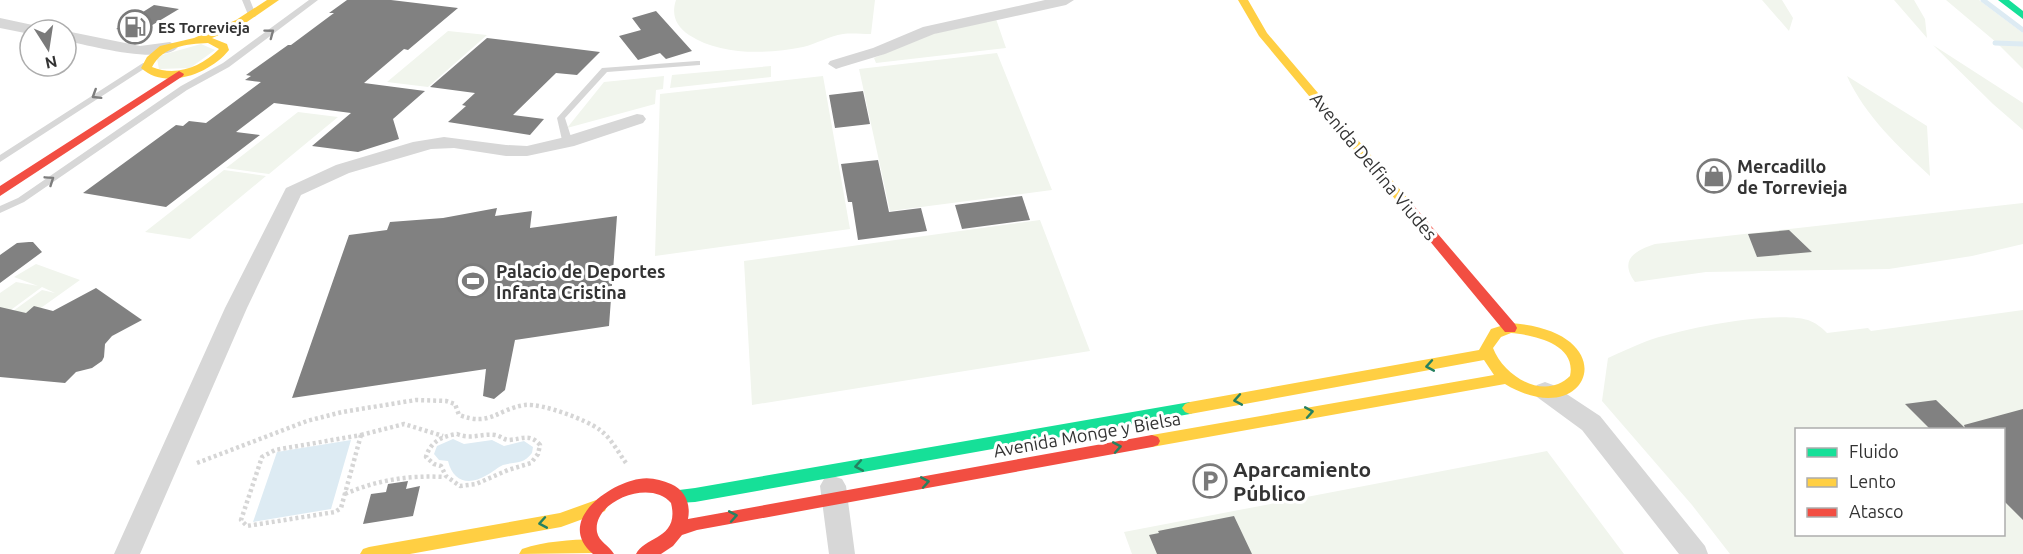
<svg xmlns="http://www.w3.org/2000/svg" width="2023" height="554" viewBox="0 0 2023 554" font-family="Ubuntu,sans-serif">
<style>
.green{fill:#f1f5ed;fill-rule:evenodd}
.water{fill:#ddebf3}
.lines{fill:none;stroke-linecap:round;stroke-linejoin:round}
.stream{stroke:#ddebf3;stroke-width:5}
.building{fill:#818181}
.path{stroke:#d6d6d6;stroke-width:4.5;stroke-dasharray:3 3;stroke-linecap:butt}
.lane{fill:#d7d7d7;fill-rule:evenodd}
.street{fill:#d7d7d7;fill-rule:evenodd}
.fast{fill:#16e098;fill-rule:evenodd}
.slow{fill:#ffcf43;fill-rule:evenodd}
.jam{fill:#f24e42;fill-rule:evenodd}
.oneway{stroke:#7d7d7d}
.oneway2{stroke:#268160}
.labels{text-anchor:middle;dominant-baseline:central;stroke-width:6;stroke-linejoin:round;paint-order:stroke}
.far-poi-label{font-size:15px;font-weight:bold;fill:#333;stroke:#fff;text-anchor:start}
.street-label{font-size:18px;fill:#333;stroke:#fff}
.poi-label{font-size:18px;font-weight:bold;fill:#333;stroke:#fff;text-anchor:start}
.near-poi-label{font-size:21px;font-weight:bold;fill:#333;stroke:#fff;text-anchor:start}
</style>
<rect width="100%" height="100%" fill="#fff"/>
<path class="green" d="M676 0H875L871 34C861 34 852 33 843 34 829 36 816 44 803 47 767 54 721 56 689 35 676 26 671 15 676 0Z
M1762 0H1782L1793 18 1789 31Z
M1894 0H1914L1925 19 1927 38Z
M1946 0H1979L2023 33V69L1997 43Z
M996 19 1006 48 876 63 874 58 928 35Z
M448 31 487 35 428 87 387 82Z
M201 44 215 50 190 68 159 69 157 59 162 55Z
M1933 45 2023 103V130L1993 104Z
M997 53 1052 190 890 211 859 69Z
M771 66V77L670 88 672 75Z
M664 76 663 89 656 90 655 104 567 128 604 82Z
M823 76 850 229 655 256 660 94Z
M1847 76 1927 126 1930 176C1899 147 1865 116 1847 76Z
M298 112 338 117 269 174 226 168Z
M224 170 266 176 190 239 145 232Z
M2023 203V244L1972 256 1889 269 1706 272 1635 282C1619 260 1634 251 1655 244Z
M1040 220 1090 351 752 405 744 261Z
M36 264 80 280 31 315 13 311 42 290 55 293 42 287 0 318V293L16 282 38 286 14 277Z
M2023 310V554H1730L1692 505 1602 401 1608 358C1621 352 1634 346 1647 341 1679 329 1776 310 1808 320 1816 323 1821 327 1827 333L1868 328 1871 331ZM1796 430H2004V534H1796Z
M1547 451 1624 554H1132L1124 532Z"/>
<path class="water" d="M453 439 464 444 492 440 504 446 524 441 533 447 532 453C523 465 516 461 503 465 498 467 493 472 487 475 469 486 453 482 448 461L439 460 434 454 437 446Z
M351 440 331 509 253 522 277 452Z"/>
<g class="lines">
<path class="stream" d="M1983 0 2023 30
M1995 43 2023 44"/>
</g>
<path class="building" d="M347 0H391L458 8 408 50 404 49 364 83 425 91 393 119 399 139 358 152 312 146 351 113 274 103 236 132 260 135 166 207 83 193 176 125 183 126 189 121 206 123 261 82 245 80 251 76 246 75 288 45H291L334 13H329Z
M154 5 179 9 139 33 116 29Z
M656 11 692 51 666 59 660 53 638 60 619 36 641 30 632 18Z
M487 38 600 52 577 75 556 73 513 115 544 119 530 135 448 122 466 106 462 105 475 93 430 87Z
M863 91 870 124 835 128 829 95Z
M878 160 889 212 921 208 927 231 858 240 852 202H848L841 164Z
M1022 196 1030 220 962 229 955 205Z
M497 208 495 216 532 211 530 228 617 216 609 326 515 340 505 390 494 399 483 396 486 369 292 398 349 235 387 230 390 222 443 218Z
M1789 230 1812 252 1757 257 1748 234Z
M29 242H33L42 252 0 283V255L17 243Z
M96 288 142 320 112 336 105 344 104 357 102 361 92 368 76 372 65 383 0 377V307L26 313 34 306 53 311Z
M1936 400 1965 428 1964 425 2023 409V520L2004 501V429H1930L1905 404Z
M408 481 406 489 420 486 413 516 363 524 371 494 386 492 388 484Z
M1234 516 1252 554H1157L1149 535 1159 533 1158 531Z"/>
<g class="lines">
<path class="path" d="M457 434C471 440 482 433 495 435 501 436 504 440 509 440 523 439 530 433 540 445L538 454 531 463 508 470 476 484 460 486 446 476 441 466 434 464 426 457C430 442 442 436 457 434Z
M361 435 341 508 335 512 247 526 241 520 262 457 275 450Z
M361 435 404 424 443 436
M197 463 307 421 342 412 416 400 446 401 455 404 459 415C491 427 497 409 525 405 542 403 587 420 600 430 611 438 618 452 626 463
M345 494C377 480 409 475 444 477"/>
<path class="lane" d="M242 0H250L256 15 255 17H249Z
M309 0H318L229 67 187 90 24 202 0 213V206L18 198 181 86 223 63Z
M697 61H700V65L607 72 565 118 572 140 567 143 562 140 557 118 602 68Z
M143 63H146L150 65 0 162V155Z"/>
<path class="street" d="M1045 0H1074L1066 5 934 34 885 54 842 67 836 69 828 64 830 61 873 48 923 27Z
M0 18 42 27 44 30H30V34L0 28Z
M66 31 140 46 170 42 178 47C162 66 89 45 66 41Z
M637 114 643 115 646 119 643 123 574 146 527 156H506L454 148 431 149 349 173 301 195 247 308 140 554H114L225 308 286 188 336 165 413 142 444 137 506 145 527 146 561 138Z
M1545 382 1553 385 1600 416 1705 546 1708 554H1679L1582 430 1537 397 1533 391 1537 385Z
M833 476 842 479 846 486 855 554H829L820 486 824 479Z"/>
<path class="fast" d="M1998 0H2009L2023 11V19Z
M1190 402 1195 404 1198 408 1195 412 1190 414 695 502 677 503 671 501 669 496 671 491 695 488Z"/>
<path class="slow" d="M267 0H279L244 24 212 38 227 44 229 50C211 73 166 91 141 68L147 57 160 46 194 38 236 20ZM208 43 219 49C201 67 176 77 152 67 163 46 187 44 208 43Z
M1238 0H1248L1267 33 1408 199 1410 202 1408 205H1400L1259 36Z
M1510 323C1629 331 1589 435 1505 384L1152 447 1146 445 1144 441 1146 437 1152 435 1494 375 1484 360 1190 414 1185 412 1182 408 1185 404 1190 402 1479 350 1491 329ZM1511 333C1534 335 1577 344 1570 376 1545 401 1504 377 1493 348L1501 337Z
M599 499 605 501 607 506 605 511 561 527 410 554H360L363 549 369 547 560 513Z
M594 539 600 541 603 546 600 551 594 553 519 554 522 549C545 541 570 540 594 539Z"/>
<path class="jam" d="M179 71 184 74 183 76 0 196V186Z
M1404 198 1408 199 1515 324 1517 328 1515 332H1505L1400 205 1398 202Z
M1152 435 1158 437 1160 441 1158 445 1152 447 697 530 682 535 673 546 661 554H636C645 536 680 539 671 503 651 478 592 501 597 532 599 542 609 545 614 554H593C555 522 608 484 639 479 651 477 661 480 671 484 685 490 691 504 688 519Z"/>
</g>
<defs><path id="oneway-chevron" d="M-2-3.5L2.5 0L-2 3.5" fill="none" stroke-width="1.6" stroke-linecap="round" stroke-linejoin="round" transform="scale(1.5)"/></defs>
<g class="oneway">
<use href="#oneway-chevron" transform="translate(270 33) rotate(-37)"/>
<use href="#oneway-chevron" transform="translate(96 95) rotate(148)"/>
<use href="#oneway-chevron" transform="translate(50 180) rotate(-34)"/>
</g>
<g class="oneway2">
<use href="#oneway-chevron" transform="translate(1430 366) rotate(170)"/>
<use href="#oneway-chevron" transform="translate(1238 400) rotate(170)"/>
<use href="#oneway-chevron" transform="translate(1309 412) rotate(-10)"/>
<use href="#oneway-chevron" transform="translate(1117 447) rotate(-10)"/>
<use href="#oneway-chevron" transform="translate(859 466) rotate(170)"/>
<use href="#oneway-chevron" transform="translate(925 482) rotate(-10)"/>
<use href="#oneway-chevron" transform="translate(733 516) rotate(-10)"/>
<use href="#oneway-chevron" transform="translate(543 523) rotate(170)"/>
</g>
<defs>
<g id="fuel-ring" transform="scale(1.725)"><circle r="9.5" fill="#fff" stroke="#7a7a7a" stroke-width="1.5"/><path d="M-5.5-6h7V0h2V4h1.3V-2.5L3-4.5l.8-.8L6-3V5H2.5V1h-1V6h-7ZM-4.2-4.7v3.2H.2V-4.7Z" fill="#7a7a7a"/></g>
<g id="shop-ring" transform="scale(1.725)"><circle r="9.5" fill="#fff" stroke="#7a7a7a" stroke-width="1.5"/><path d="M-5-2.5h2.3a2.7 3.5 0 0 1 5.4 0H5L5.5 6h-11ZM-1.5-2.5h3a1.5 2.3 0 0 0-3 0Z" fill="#7a7a7a"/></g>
<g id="stadium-ring" transform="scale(1.725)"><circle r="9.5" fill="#fff" stroke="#7a7a7a" stroke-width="1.5"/><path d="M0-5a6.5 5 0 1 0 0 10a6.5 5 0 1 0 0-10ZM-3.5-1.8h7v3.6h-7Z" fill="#7a7a7a"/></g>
<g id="parking-ring" transform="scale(1.725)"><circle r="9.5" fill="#fff" stroke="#7a7a7a" stroke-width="1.5"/><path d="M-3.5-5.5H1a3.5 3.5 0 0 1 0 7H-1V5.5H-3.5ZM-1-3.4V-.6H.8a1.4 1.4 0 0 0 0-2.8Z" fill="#7a7a7a"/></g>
</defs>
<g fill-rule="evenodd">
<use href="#fuel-ring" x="135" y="27"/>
<use href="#shop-ring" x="1714" y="176"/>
<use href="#stadium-ring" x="473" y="281"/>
<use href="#parking-ring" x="1210" y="481"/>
</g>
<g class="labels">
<g class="far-poi-label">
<text x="158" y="27">ES Torrevieja</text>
</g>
<g class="street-label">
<text transform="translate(1374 166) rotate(50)">Avenida Delfina Viudes</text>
<text transform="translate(1087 434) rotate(-10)">Avenida Monge y Bielsa</text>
</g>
<g class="poi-label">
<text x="1737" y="166">Mercadillo<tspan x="1737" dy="21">de Torrevieja</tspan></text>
<text x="496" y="271">Palacio de Deportes<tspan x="496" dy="21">Infanta Cristina</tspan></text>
</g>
<g class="near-poi-label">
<text x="1233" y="469">Aparcamiento<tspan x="1233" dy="24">Público</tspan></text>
</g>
</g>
<rect x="1795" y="428" width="210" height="108" fill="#ffffff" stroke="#adadad" stroke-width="1.5"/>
<rect x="1807" y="448" width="30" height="9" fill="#16e098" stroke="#adadad" stroke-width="1.5"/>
<text x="1849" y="458" font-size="18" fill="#333333">Fluido</text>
<rect x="1807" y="478" width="30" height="9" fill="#ffcf43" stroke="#adadad" stroke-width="1.5"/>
<text x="1849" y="488" font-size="18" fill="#333333">Lento</text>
<rect x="1807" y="508" width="30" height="9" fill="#f24e42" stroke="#adadad" stroke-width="1.5"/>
<text x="1849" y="518" font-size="18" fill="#333333">Atasco</text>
<g transform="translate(48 48) rotate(168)"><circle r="28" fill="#ffffff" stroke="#adadad" stroke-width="1.5"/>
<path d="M0-4.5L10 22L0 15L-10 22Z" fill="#7a7a7a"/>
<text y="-9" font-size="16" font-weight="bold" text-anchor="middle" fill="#333333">N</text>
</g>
</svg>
